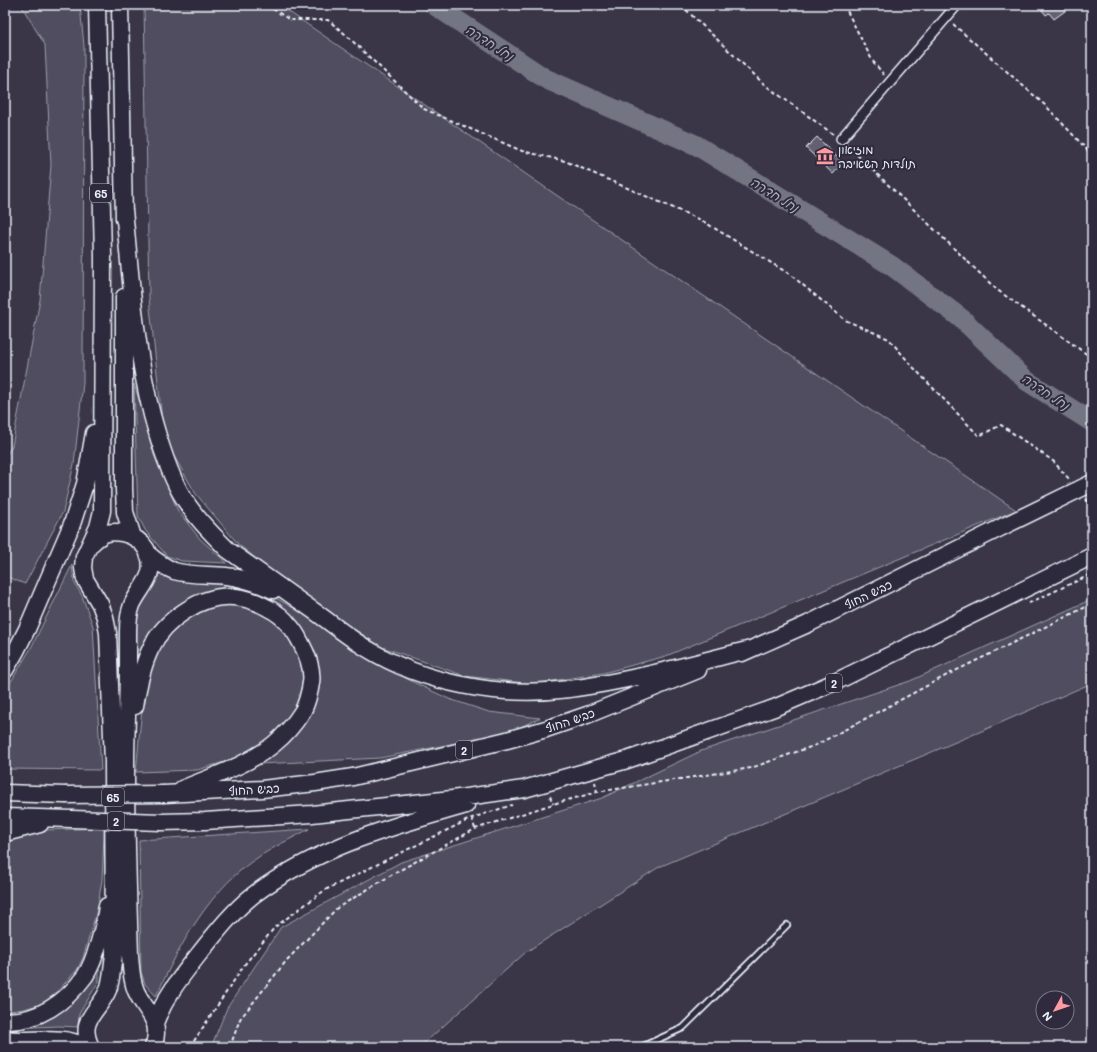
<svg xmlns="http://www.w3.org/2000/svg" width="1097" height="1052" viewBox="0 0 1097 1052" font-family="Mali,'Playpen Sans Hebrew',sans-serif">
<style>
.green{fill:#504e5f;stroke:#9ca0ac}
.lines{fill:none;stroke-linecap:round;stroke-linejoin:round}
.river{stroke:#737482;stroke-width:20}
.building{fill:#636171;stroke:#e8f1f8}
.lane-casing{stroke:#e8f1f8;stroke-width:8}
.street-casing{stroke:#e8f1f8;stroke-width:12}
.highway-casing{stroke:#e8f1f8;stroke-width:19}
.path{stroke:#e8f1f8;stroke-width:2;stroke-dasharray:4 3;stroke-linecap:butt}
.lane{stroke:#2f2a3d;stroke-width:4.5}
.street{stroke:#2f2a3d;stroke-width:9}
.highway{stroke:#2f2a3d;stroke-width:16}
.highway-bridge-casing{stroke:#e8f1f8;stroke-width:19;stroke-linecap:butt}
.highway-bridge{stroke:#2f2a3d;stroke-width:16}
.labels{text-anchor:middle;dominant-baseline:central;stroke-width:4;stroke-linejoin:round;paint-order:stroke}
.shield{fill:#2f2a3d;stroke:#b0b5c0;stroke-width:1}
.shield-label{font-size:11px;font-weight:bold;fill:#e8f1f8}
.poi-label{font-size:12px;fill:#e8f1f8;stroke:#2f2a3d;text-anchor:start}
.street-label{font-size:12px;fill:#e8f1f8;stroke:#2f2a3d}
.water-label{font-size:13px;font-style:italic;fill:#aeb2bd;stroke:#2f2a3d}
</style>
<rect width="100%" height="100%" fill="#3a3648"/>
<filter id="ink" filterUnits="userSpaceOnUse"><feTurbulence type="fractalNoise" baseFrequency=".025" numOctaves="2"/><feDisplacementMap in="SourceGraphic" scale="8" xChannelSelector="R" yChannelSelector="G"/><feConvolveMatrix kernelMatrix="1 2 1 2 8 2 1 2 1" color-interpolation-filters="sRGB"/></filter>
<g filter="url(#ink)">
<path class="green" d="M21 5H80L84 46 83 383 74 464 63 512 25 584 5 576V457L12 446 40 300 51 165 45 45Z
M144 5H279L1016 510 666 656 603 673 533 684 465 676 382 647 307 599 239 545 196 494 168 446 162 420 149 298Z
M134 384 142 409 154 455 178 511 200 539 227 563 182 561 167 556 145 530 138 516Z
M72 565 74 582 82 596 93 626 101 770 5 769V689L12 680 31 648Z
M155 571 246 585 274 597 304 614 373 661 413 682 449 699 489 712 540 718 507 733 380 758 259 764 315 697 294 619 203 594 135 670 136 624 139 605Z
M1092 599V683L984 730 659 867 526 952 420 1047H211L227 1008 281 927 401 862 602 798 701 751 910 681Z
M233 604 245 607 257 611 271 619 283 629 291 640 297 652 302 666 303 681 296 707 279 729 269 738 251 751 224 762 197 770 136 772C140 736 141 682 158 650 165 638 175 627 187 619 201 610 215 605 233 604Z
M104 828V836L102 880 97 910 83 958 77 970 53 996 41 1004 24 1009 10 1011H5V841L43 830Z
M309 829C293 838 275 846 260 856 210 888 181 943 156 996L145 984 141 972 139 840Z
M99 965V981L79 1014 78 1027 59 1026 11 1028C23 1026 36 1024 47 1019 71 1009 85 985 99 965Z"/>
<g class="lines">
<path class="river" d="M434 5 546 79 696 145 892 266 962 319 1027 381 1092 422"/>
</g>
<path class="building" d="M1038 5H1061L1065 11 1054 19 1049 13 1046 15Z
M817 137 843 163 833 174 806 148Z"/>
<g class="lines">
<g class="lane-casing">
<path id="lane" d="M641 1047 683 1028 787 925"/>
</g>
<g class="street-casing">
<path id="street" d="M841 139 957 5"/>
</g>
<g class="highway-casing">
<path id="highway" d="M120 5 124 219
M124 210C131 278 135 348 152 415 159 441 167 468 180 492 192 514 210 532 228 550 259 572 290 594 321 616 336 627 350 638 366 648 424 684 501 698 569 689 631 681 691 664 751 649
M124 297V489L125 512 133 537
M90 545C94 541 99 537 104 534 122 528 143 538 149 555 156 577 140 587 132 605 129 613 128 622 128 631 128 641 128 651 128 661 128 698 126 734 126 770 126 832 128 893 130 955 131 967 131 979 136 991 146 1013 163 1020 153 1047
M148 554C156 561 165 567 174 571 191 576 209 574 226 576 243 578 258 583 273 590
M742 653 808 624 1004 526
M5 670 16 651 27 629 72 524 85 484 94 433
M135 706C138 687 142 666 151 648 158 633 171 620 185 611 212 593 240 592 268 608 276 612 284 618 289 625 294 630 298 637 301 643 307 654 313 670 311 683 310 691 306 706 302 712 295 723 285 735 274 744 248 765 213 776 182 789
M5 793 65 795
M164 794 262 789 315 783 353 777 507 740 546 729 587 715 698 670
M5 817 72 819
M161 822 205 821 312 814 452 799 524 789 627 760 774 708 835 682 1092 556
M5 833 40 824
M5 1021C38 1022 66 1002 85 976 95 961 105 924 107 906
M155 1023C166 995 181 977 199 954 215 934 232 912 252 896 315 848 392 826 466 805
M5 1039C30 1043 63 1033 85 1047
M91 1047C77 1019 99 1012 108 990 112 979 112 967 114 955L113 763 108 633 105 617 100 604 85 579 83 568 84 557 98 527 102 511 103 256 97 5"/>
</g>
<path class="path" d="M267 5 290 20H328L345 34 424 109 522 151 565 161 701 220 791 275 845 320 889 339 912 366 979 436 1001 425 1053 461 1069 479
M681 5 765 85 833 134
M844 5 872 60 884 75
M953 24 1046 106 1092 155
M847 145 996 289 1092 358
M1086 499 1092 506
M1029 603 1092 574
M595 782 597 792
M550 796 553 804
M472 818 475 829
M190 1047 245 964 275 927 325 890 472 818 512 805
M230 1047 240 1019 287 960 337 908 393 874 475 829 553 804 597 792 751 768 816 745 949 674 1092 604"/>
<use href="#lane" class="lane"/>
<use href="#street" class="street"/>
<use href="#highway" class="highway"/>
<g class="highway-bridge-casing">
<path id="highway-bridge" d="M1004 526 1092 483
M65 795 164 794
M72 819 161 822"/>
</g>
<use href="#highway-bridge" class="highway-bridge"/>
</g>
</g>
<defs>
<g id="museum-bare" transform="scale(1.38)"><path d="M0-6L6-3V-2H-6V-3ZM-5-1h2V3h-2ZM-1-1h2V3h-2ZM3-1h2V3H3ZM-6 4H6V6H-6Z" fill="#ff9aa2" stroke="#2f2a3d" stroke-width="2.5" paint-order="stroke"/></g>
</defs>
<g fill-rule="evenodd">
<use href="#museum-bare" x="825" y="156"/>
</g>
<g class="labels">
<g class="shield">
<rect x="90" y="184" width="22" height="18" rx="3"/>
<rect x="826" y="674" width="16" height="18" rx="3"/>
<rect x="456" y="741" width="16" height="18" rx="3"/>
<rect x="102" y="788" width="22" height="18" rx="3"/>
<rect x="108" y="812" width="16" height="18" rx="3"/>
</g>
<g class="shield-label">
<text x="101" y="193">65</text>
<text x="834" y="683">2</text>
<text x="464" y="750">2</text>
<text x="113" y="797">65</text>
<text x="116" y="821">2</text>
</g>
<g class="poi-label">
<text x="838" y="149">מוזיאון<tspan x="838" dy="14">תולדות השאיבה</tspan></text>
</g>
<g class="street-label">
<text transform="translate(868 594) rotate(-26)">כביש החוף</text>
<text transform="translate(570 720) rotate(-19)">כביש החוף</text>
<text transform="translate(254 789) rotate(-4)">כביש החוף</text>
</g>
<g class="water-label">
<text transform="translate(490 42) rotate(33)">נחל חדרה</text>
<text transform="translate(775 194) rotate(32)">נחל חדרה</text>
<text transform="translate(1046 391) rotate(34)">נחל חדרה</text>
</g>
</g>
<rect width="1097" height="1052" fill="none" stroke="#2f2a3d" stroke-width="20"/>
<rect x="10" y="10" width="1077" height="1032" fill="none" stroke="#e8f1f8" stroke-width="1.5" filter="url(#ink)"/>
<g transform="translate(1055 1010) rotate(230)"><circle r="19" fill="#2f2a3d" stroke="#797a88"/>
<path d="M0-3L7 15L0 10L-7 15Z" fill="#ff9aa2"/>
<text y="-6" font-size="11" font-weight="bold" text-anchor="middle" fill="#e8f1f8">N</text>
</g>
</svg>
